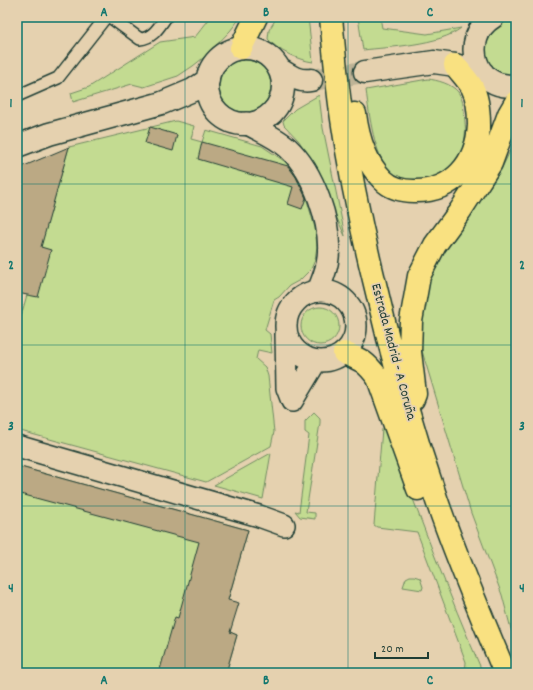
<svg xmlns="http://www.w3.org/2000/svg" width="533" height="690" viewBox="0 0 533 690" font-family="Dekko,sans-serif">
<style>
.green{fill:#c3db91;stroke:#718c62}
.building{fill:#bba984;stroke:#1f3d34}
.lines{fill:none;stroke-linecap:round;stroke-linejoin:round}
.secondary-tunnel{stroke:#bdb396;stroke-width:22;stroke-dasharray:22 11;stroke-linecap:butt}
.lane-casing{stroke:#1f3d34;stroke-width:14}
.street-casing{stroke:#1f3d34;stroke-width:24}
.secondary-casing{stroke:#1f3d34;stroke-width:25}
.highway-casing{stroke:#1f3d34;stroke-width:25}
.lane{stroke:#e5d1af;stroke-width:11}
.street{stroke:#e5d1af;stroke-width:21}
.secondary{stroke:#e5d1af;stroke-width:22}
.highway{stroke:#f9e181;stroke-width:22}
.grid{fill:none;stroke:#0f766e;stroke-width:1;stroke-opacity:0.55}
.labels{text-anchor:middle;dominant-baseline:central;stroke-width:3.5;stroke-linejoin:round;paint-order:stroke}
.street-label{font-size:14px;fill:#1f3d34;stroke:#e5d1af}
.neatline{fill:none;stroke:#0f766e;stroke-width:1.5}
.grid-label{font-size:13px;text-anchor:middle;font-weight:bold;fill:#0f766e}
</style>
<rect width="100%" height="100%" fill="#e5d1af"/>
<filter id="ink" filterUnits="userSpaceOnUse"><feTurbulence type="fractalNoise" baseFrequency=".025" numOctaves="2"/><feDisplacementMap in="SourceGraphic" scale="8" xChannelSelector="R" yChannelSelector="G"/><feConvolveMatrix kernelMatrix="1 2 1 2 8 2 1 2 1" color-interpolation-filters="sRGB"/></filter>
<g filter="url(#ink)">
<path class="green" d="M211 17H241L230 31 207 55 193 66 178 76 144 87 132 84 73 102 71 93 89 87 160 42 195 37Z
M277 17H308L313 62C298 60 278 51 268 39L269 30Z
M358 17H380L382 28 427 34 461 28C440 45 389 47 363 50Z
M505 22H516V78L495 73 485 58V40L496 26Z
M219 86a26 26 0 1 1 52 0a26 26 0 1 1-52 0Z
M428 79C437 80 452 84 458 92 464 100 464 112 465 122 468 151 453 180 421 180 411 181 400 177 391 175 373 150 370 120 366 90Z
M319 95 323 128 345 236 310 159 299 141 284 125 283 121 295 109Z
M176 121 194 126 191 139 202 142 206 130 262 146 293 167 306 197 315 228 317 246 315 260 311 269 300 280 289 286 279 297 274 300 265 330 270 334 272 353 258 350 256 359 265 367 268 376 274 432 271 446 206 482 17 430V330L69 147Z
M516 149V638L511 629 502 595 471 513 419 341 426 295 433 265 447 238 480 201 492 184 501 170 510 151Z
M301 326a19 19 0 1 1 38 0a19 19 0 1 1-38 0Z
M314 412 320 418V423L306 512 315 513V519L300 517 295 511 299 512 309 435 305 432V421Z
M382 429 388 430C417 512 448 593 483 673H465L466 662 417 532 377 527 374 525Z
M271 453 263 499 214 485Z
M17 466 248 530 228 600 230 632 237 635 226 673H17Z
M410 576H414L420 578 423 587 422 590 403 587 406 578Z"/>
<path class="building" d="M150 127 177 135 173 151 145 143Z
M202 142 288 166 296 177 306 198 302 209 288 204 293 187 198 159Z
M69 147 41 247 51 250 38 297 17 293V169Z
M17 466 248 530 228 600 239 603 230 632 237 635 226 673H159L175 617 178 618 199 542 17 493Z"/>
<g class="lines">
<path class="secondary-tunnel" d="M311 80 365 72"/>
<g class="lane-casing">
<path id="lane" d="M110 17 140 39C153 38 159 27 166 17
M17 96 58 78 106 17"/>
</g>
<g class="street-casing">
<path id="street" d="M246 123C260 131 276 137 288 148 314 172 332 224 328 258 327 270 322 280 318 291
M286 326a35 35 0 1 1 70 0a35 35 0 1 1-70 0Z
M286 334 287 388 292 401
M292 401 316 361
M17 446 259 516 284 525"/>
</g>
<g class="secondary-casing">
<path id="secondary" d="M493 17C459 38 475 92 516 85
M207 86a38 38 0 1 1 76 0a38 38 0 1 1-76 0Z
M279 69C290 76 298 82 311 80
M365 72 434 62 455 65 483 73
M17 146 49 134 162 103 193 90 208 80"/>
</g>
<g class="highway-casing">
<path id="highway" d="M331 17C334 51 337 85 342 119 350 174 361 227 374 280 391 355 412 429 437 501 457 559 481 616 505 673
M241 48 256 17
M355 114C358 138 365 162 383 180 391 188 403 191 414 191 453 192 477 163 479 125 479 113 478 98 472 87 467 79 460 72 455 65
M344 353C362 360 366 362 378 378L418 489
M413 399 415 394 410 352 411 321 419 276 435 245 460 211 491 163 509 114 516 102"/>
</g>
<use href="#lane" class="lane"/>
<use href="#street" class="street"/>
<use href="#secondary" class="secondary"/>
<use href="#highway" class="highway"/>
</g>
</g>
<path class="grid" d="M185 17V673M348 17V673M17 184H516M17 345H516M17 506H516"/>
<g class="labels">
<g class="street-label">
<text transform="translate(393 352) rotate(75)">Estrada Madrid - A Coruña</text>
</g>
</g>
<rect width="533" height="690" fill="none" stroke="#e5d1af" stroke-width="44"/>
<path d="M375 652v6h53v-6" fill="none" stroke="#1f3d34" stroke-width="2"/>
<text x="381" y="652" font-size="12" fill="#1f3d34" stroke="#e5d1af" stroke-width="3" paint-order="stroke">20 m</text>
<rect x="22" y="22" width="489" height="646" class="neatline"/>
<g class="grid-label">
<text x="104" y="16">A</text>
<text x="266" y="16">B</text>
<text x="430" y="16">C</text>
<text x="11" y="107">1</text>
<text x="522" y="107">1</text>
<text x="11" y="269">2</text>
<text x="522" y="269">2</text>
<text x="11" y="430">3</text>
<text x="522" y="430">3</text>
<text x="11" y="592">4</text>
<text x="522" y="592">4</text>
<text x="104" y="684">A</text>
<text x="266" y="684">B</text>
<text x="430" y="684">C</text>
</g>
</svg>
